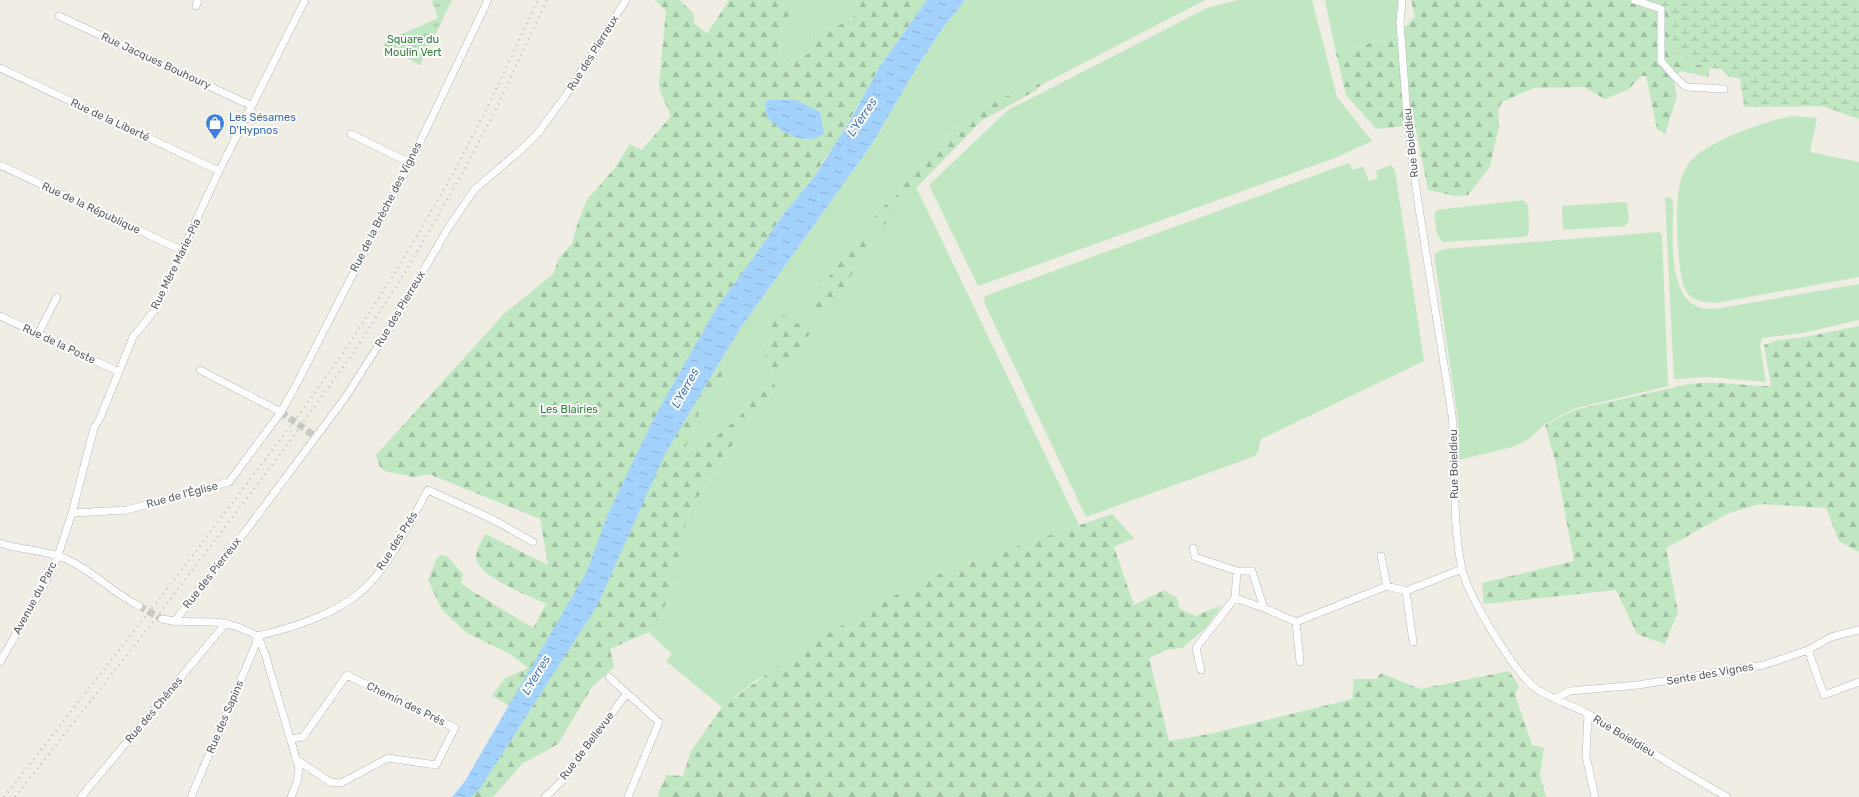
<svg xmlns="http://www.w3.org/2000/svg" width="1859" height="797" viewBox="0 0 1859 797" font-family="Rubik,sans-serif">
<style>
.grass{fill:#c0e7c2;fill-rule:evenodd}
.forest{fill:url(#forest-firs)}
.wetland{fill:url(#wetland-marsh)}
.park{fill:url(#park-tufts)}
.water{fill:url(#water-ripples)}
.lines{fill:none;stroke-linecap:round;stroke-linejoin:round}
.street-tunnel{stroke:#cacac4;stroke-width:7;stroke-dasharray:7 3.5;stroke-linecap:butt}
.street-casing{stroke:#b6b9be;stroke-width:8}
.street{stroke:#fff;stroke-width:7}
.rail{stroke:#b5b6b6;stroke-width:2;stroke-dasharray:1 5;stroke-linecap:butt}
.labels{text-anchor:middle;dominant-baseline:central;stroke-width:4;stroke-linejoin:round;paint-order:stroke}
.park-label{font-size:11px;fill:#33843c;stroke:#fff}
.street-label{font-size:11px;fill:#5c5f65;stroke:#fff}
.shop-label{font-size:11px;fill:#366cbe;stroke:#fff;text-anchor:start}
.water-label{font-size:12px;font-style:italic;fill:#4177bc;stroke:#fff}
</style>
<defs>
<pattern id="forest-firs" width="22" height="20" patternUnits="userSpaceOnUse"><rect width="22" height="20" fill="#c0e7c2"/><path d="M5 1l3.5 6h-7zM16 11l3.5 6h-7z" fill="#9fbea1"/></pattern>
<pattern id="wetland-marsh" width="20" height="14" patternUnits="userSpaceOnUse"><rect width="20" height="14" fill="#c0e7c2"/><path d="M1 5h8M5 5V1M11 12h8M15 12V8" fill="none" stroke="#9fbea1"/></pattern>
<pattern id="park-tufts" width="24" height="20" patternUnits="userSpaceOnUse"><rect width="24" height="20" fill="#c0e7c2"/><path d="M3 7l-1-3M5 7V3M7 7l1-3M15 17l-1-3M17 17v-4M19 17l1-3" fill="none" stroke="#9fbea1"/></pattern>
<pattern id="water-ripples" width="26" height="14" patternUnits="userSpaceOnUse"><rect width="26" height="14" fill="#a4d2ff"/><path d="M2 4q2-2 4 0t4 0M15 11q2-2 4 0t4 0" fill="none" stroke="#89aed2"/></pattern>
</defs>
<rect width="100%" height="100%" fill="#efede4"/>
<path class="grass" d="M791 0H855L862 12 833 29 812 32 810 53 787 64 779 55 780 33 793 8Z
M965 0H1205L1041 85 1035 82 982 108 965 120 909 175 894 200 887 203 896 207 901 205 916 188 920 195 1079 525 953 568 756 680 722 707 666 661 672 654 649 633 658 628 689 511 746 424 773 394 750 398 748 407 736 420 699 450 682 452 697 421 703 398 725 373 724 354 742 326 872 144 913 74 940 32ZM869 255 855 269 830 310 812 298 844 257ZM808 318 774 378 772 368 762 367 771 338Z
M1238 0H1312L1337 97 1372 141 1335 158 978 286 929 185 1008 110 1207 8Z
M1325 0H1399L1397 35 1336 53Z
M1792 116 1817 118 1810 152 1859 162V277L1716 303C1704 302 1693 302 1686 291 1677 276 1675 208 1679 189 1680 182 1683 172 1687 166 1700 143 1766 121 1792 116Z
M1349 163 1353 170 1363 166 1369 181 1378 178 1376 171 1391 165 1395 170 1424 361 1261 439 1258 452 1255 456 1086 517 984 302 985 296Z
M1665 197 1671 198 1673 202C1674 232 1664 306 1708 309 1714 309 1721 308 1727 307L1859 284V320L1803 333 1762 338 1760 345 1766 382 1708 377 1674 379Z
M1523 200 1528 205 1529 231 1528 235 1524 237 1443 242 1437 234 1434 214 1437 210Z
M1623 202 1627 203 1629 221 1625 226 1563 230 1562 206Z
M1659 232 1662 236 1668 386 1573 409 1545 424 1529 439 1513 447 1458 460V420L1434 254 1444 249Z"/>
<path class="forest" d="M655 0H680L694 14V23L707 34 729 0H791L793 8 780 33 779 55 787 64 810 53 812 32 833 29 861 12 855 0H927L880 66 836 144 825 158 814 177 782 216 754 257 716 368 724 354 725 373 703 398 697 421 683 452 699 450 736 420 748 407 750 398 763 382 773 381 775 386 773 394 746 424 689 511 675 571 658 628 610 649 614 667 592 687 558 744 522 764 493 797H459L511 707 492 696 505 678 528 668 510 654 467 633 442 610 428 580 437 558 441 555 447 556 463 574 461 584 533 628 546 604C530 596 476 576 476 557 476 550 482 540 485 534L548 565 540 519 429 474 414 477 385 471 380 467 376 455 504 314 553 274 559 258 572 244 576 228 587 200 614 169 630 144 642 150 671 116 660 91 659 85 666 11Z
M1411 0H1634L1664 6 1673 19V45L1683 59 1710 68 1708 77 1682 71 1672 75 1677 96 1665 134 1657 129 1646 76H1641L1629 89 1605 99 1584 87 1534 88 1502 102 1498 110 1499 126 1490 167 1468 195 1456 196 1428 190 1415 125 1376 129 1346 95 1336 53 1397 35 1415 17Z
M1035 82 1041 85 1035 91 981 121 922 182 901 205 896 207C895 221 884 225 872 230L873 219 887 203 894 200 909 175 965 120 982 108Z
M854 237 863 239 867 246 869 255 855 269 830 311 821 313 815 309 812 298 844 257 846 242Z
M783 315 796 324 808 317 818 323 774 379 772 368H762L771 338 770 329 775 320Z
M1859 326V552L1839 541 1826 508 1760 504 1729 513 1666 548 1678 612 1665 644 1637 634 1616 590 1484 604 1482 583 1574 561 1556 464 1545 425 1574 410 1689 384C1716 380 1744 386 1771 386L1764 345 1777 340 1805 337Z
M1112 514 1134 538 1114 547 1134 605 1164 590 1177 598 1179 608 1195 616 1222 605 1206 628 1182 648 1166 650 1149 658 1169 741 1214 733 1352 699 1354 679H1376L1381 673 1420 689 1509 671 1519 686 1515 695 1532 745 1544 748 1540 774 1546 797H659L658 793 667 775 683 776 691 751 722 707 799 650 901 592 953 568Z"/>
<path class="wetland" d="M1645 0H1859V119L1822 106 1744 107 1740 78 1729 77 1722 69C1706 68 1675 62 1673 43 1671 29 1676 19 1665 8 1661 3 1651 2 1645 0Z"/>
<path class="park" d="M434 0H452L420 65 383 46 386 41 438 18 432 1Z"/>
<path class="water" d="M927 0H965L940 32 913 74 872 144 742 326 716 368 665 454 597 606 479 790 471 797H452L465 781 587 571 608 514 654 418 717 307 754 257 782 216 814 177 848 124 880 66Z
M769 100H796L820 112 824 134C803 147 782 132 767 118L765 103Z"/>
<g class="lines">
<path class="street-tunnel" d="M281 412 316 437
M139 606 162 619"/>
<g class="street-casing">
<path id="street" d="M1402 0 1400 23 1408 130 1418 202 1452 415C1457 467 1451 517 1462 569 1468 596 1512 668 1533 686 1547 698 1573 705 1590 715 1635 742 1681 771 1727 797
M1634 0 1661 9V61L1675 77 1686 87 1724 89
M196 6 198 0
M59 16 252 106
M0 68 219 171
M351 134 410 163
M0 165 183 251
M0 316 119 372
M38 334 57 297
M200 370 281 412
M72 513 127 510 229 482 281 412 295 387 410 163 488 0
M0 543C22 551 45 549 66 559 93 571 113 593 139 606
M1193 548 1195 557 1237 571H1252L1264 608 1296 622
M1381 556 1387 586
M1406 591 1413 642
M1235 598 1237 571
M162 619C192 626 217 615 247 631 250 632 255 634 257 637 261 641 263 649 265 654L299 768 297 782 291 797
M174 622 248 528 345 398 397 316 447 230 474 190 523 148 538 133 566 95 626 0
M257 636C296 627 341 613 369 584 394 558 410 521 428 490L492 519 533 542
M1808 650 1824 695 1859 682
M0 662 44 585 58 556 72 513 94 428 100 418 133 337 154 311 219 171 305 0
M1300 662 1296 622 1387 586 1406 591 1462 569
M1201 670 1196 648 1235 598 1264 608
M609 677 659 722 628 797
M1556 698 1570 691 1638 685 1764 665 1808 650 1831 637 1859 630
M1588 714 1586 756 1595 797
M290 739 303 737 347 675 455 728 436 765 388 758 341 783 330 782 296 759
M81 797 226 623
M191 797 256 644 257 636
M545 797 561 782 627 693"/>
</g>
<use href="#street" class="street"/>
<path class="rail" d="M4 797 181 571 306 405 347 347 400 265 455 170 487 108 538 0
M15 797 153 622 281 453 354 352 407 269 462 174 495 111 547 0"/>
</g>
<defs>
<g id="shop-pin" transform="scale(1)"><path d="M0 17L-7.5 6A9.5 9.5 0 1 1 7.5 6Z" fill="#3f7fe0" stroke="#fff"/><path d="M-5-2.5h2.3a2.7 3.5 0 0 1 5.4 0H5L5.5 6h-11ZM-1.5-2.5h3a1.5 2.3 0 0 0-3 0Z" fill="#fff"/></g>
</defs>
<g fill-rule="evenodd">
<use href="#shop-pin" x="215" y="123"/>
</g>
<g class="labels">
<g class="park-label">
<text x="413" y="39">Square du<tspan x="413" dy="13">Moulin Vert</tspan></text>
<text x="569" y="409">Les Blairies</text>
</g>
<g class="street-label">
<text transform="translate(593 53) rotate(-58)">Rue des Pierreux</text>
<text transform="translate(156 61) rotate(25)">Rue Jacques Bouhoury</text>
<text transform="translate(110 120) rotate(25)">Rue de la Liberté</text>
<text transform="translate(1411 143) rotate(-96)">Rue Boieldieu</text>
<text transform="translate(386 207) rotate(-63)">Rue de la Brèche des Vignes</text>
<text transform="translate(91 208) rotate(25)">Rue de la République</text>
<text transform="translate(176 264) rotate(-64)">Rue Mère Marie-Pia</text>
<text transform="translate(400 309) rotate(-59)">Rue des Pierreux</text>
<text transform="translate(59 344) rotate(25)">Rue de la Poste</text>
<text transform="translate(1454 464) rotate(-91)">Rue Boieldieu</text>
<text transform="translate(182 495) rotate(-15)">Rue de l'Église</text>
<text transform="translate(397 541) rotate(-58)">Rue des Prés</text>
<text transform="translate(212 573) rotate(-52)">Rue des Pierreux</text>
<text transform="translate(35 598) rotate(-62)">Avenue du Parc</text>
<text transform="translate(1710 674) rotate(-10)">Sente des Vignes</text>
<text transform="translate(406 704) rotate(26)">Chemin des Prés</text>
<text transform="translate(154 710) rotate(-50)">Rue des Chênes</text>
<text transform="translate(225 717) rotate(-67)">Rue des Sapins</text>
<text transform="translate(1624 736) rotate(31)">Rue Boieldieu</text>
<text transform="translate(587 746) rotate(-53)">Rue de Bellevue</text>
</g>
<g class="shop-label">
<text x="229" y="117">Les Sésames<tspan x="229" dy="13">D'Hypnos</tspan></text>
</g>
<g class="water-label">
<text transform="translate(862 117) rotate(-56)">L'Yerres</text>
<text transform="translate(685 388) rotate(-61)">L'Yerres</text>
<text transform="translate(536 675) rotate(-59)">L'Yerres</text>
</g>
</g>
</svg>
